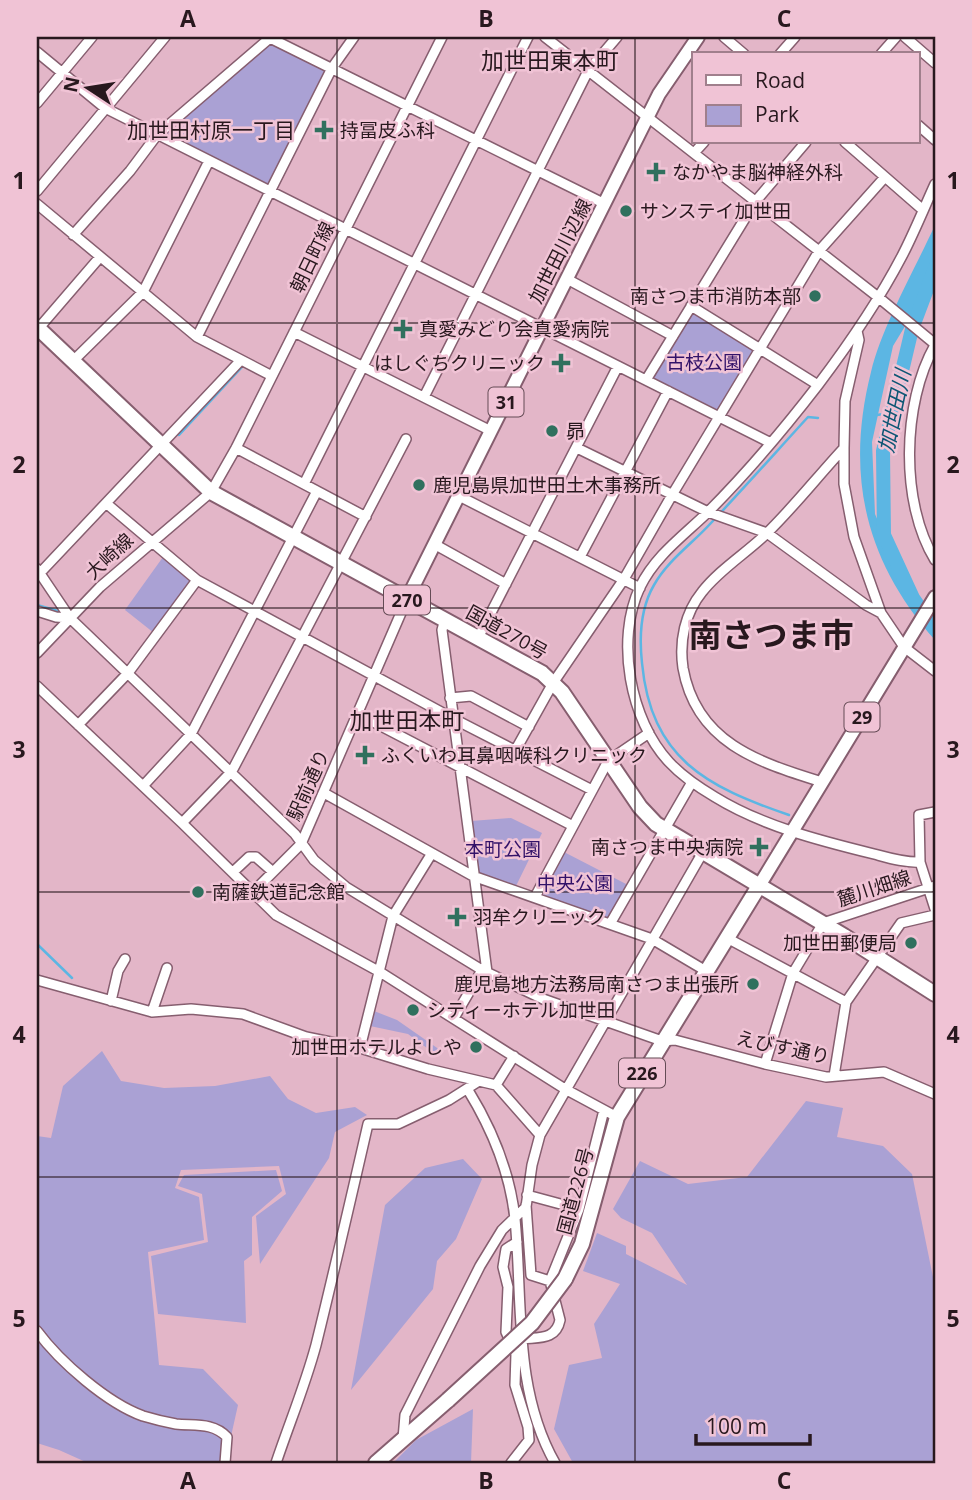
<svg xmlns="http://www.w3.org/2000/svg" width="972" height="1500" viewBox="0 0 972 1500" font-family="'Open Sans','Noto Sans JP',sans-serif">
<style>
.green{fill:#aaa1d4}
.water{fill:#5cb6e3}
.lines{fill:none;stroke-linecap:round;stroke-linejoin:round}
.stream{stroke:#5cb6e3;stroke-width:2.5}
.river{stroke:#5cb6e3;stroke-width:14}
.minor-casing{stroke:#865e6f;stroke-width:12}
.major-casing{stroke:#865e6f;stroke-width:16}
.highway-casing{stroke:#865e6f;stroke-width:18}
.minor{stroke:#fff;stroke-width:9}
.major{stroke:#fff;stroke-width:12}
.highway{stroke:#fff;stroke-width:14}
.highway-bridge-casing{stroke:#865e6f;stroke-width:18;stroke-linecap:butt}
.highway-bridge{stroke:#fff;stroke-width:14}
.grid{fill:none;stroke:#28181e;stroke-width:2;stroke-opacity:0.55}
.poi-dot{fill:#30705e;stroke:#f0c3d5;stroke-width:2.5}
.labels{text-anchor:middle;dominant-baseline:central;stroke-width:5;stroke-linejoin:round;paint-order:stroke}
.shield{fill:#f0c3d5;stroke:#644b55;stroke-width:2}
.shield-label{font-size:18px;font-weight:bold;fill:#28181e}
.poi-label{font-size:19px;fill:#28181e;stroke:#f0c3d5;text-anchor:start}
.street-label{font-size:19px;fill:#28181e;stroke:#f0c3d5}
.park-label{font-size:19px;fill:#321269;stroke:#f0c3d5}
.neighbourhood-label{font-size:21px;fill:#28181e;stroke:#f0c3d5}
.water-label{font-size:21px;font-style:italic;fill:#0e5775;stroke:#f0c3d5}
.quarter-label{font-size:23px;fill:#28181e;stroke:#f0c3d5}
.town-label{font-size:33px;font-weight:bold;fill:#28181e;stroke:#f0c3d5}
.neatline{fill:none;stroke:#28181e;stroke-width:2.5}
.grid-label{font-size:23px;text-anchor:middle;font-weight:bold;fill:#28181e}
</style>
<rect width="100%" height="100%" fill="#e3b6c8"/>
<path class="green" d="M268 44H274L327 70 269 187 164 135Z
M694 312 752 348 753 352 719 410 715 411 653 379V375Z
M163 557 190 579V584L154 633 125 610Z
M511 818 542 833 516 886 480 874 477 871 471 821Z
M564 852 628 885 609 917 607 919 544 896 543 893Z
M374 1011 397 1020 440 1050 435 1054 408 1034 370 1026Z
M102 1051 121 1081 164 1088 215 1086 270 1076 288 1099 316 1113 355 1107 367 1115 335 1132 329 1158 260 1264 256 1216 286 1194 279 1166 181 1170 175 1188 199 1197 204 1240 148 1252 159 1365 203 1369 238 1405 225 1463H88L59 1450 37 1443V1136L51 1138 63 1086Z
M806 1101 843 1108 837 1137 883 1146 912 1174 935 1287V1463H573L554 1429 569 1365 602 1358 594 1324 620 1284 583 1271 597 1233 626 1246V1254L687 1285 652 1233 621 1218 613 1209 640 1161 688 1184 747 1177Z
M463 1159 482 1179 456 1239 437 1261 433 1289 351 1390 385 1205 425 1168Z
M276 1170 282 1191 252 1217V1255L244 1261 246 1323 158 1314 151 1256 208 1242 202 1194 178 1186 184 1175Z
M473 1409 471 1463H393L416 1440Z"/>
<path class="water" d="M935 225V277L893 346 872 442 875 514 899 570 916 599 935 621V640C865 561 845 475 871 372 882 326 915 269 935 225Z"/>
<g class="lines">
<path class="stream" d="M877 415 890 413
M179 435 242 367
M37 605 58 611
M789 815C707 787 651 759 642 663 639 636 640 609 654 585 668 560 692 544 711 523 744 488 776 452 808 417L818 418
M37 944 72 978"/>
<path class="river" d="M935 268 912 329 883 451 884 535 913 598 935 629"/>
<g class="minor-casing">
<path id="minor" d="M268 37 605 204
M545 37 878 297 935 344
M724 37 744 54
M905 37 935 63
M37 52 105 108 771 443
M780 54 795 37
M881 54 896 37
M37 103 92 37
M918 125 935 140
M845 142 923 210
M694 153 704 142
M37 191 165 37
M37 204 197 337 272 376
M73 235 130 171 157 135 271 37
M567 279 673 336
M691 306 818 385
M38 329 100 257
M857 331 859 340 845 401 844 448V484L854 537 881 613 904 647 935 671
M294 332 491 431
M197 337 332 68 354 37
M935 345C902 403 900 503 935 560
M73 361 143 292 209 161
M646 380 755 202 806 142
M424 397 588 71 617 37
M236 448 366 517
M577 448 708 512 767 533 866 605 881 613
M304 484 528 37
M459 496 640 588
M107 504 197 580 454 719 592 790
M434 544 506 584
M580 557 668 391
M37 569 70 618 295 834 314 860 346 887 482 970 543 999 662 1041 675 1040 765 1064 826 1077 884 1072 935 1094
M40 573 241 360
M37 611 56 617 70 618
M445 619 442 630 487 972
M479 636 618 366
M37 653 100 587 211 492 236 448 442 37
M37 686 182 823 276 915 380 972 565 1089 617 1117
M450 698 471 696 529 727
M358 714 573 826
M78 725 128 673 197 580
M515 751 553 683 624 579 672 495 819 251 885 177
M822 782C757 762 696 742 683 668 679 641 685 613 702 592 719 570 745 554 765 535 793 508 818 476 844 448
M143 786 191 734 317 491
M324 793 473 876 652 939 706 971
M935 812 919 815 920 862 935 909
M182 823 232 771 406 439
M920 862C905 863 889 858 874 854 821 841 762 826 715 797 698 787 682 776 669 762 630 720 615 640 640 587 655 556 683 536 707 513 747 473 784 429 818 385 849 344 878 302 902 256 914 233 924 208 935 184
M233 872 249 857H256L273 872
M253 892 301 844 407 599
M535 897 608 761 649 733
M610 924 692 782
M727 938 846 1002
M37 980 152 1012 191 1009 243 1014 306 1037 360 1048 428 1069 496 1085 514 1056
M111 1001 118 971 125 959
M152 1012 167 968
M454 1018 482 970
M360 1048 393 916 432 853
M765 1064 793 973 823 923 935 886
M834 1076 846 1002 901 923 935 915
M496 1085 540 1135
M468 1090C492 1129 510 1172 515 1219 523 1300 513 1389 555 1463
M527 1195 579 1209 604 1110
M526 1205 531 1275 550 1281
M37 1331C60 1362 107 1403 143 1416 153 1419 165 1422 176 1424 194 1426 213 1422 227 1437L225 1463
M523 1339C539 1337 556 1340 560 1320L550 1281 579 1209
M403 1439 405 1415 480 1266 502 1230 526 1207 532 1165 540 1135 703 852
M276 1463C289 1424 305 1386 316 1345 334 1272 351 1198 368 1124H398L449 1100 479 1081
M511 1463 529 1440 528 1427 515 1385 516 1354 506 1332 508 1287 503 1267 506 1249 517 1242"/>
</g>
<g class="major-casing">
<path id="major" d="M407 599 659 94 698 37
M759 886 935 597"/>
</g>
<g class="highway-casing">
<path id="highway" d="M37 327 211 492 542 673 562 692 640 807 656 824 844 936 935 994
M565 1279 582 1244 617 1117 759 886
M376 1463 448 1400"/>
</g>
<use href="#minor" class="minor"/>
<use href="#major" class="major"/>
<use href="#highway" class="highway"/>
<g class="highway-bridge-casing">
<path id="highway-bridge" d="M448 1400 532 1323 565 1279"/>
</g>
<use href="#highway-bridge" class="highway-bridge"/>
</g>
<path class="grid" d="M337 37V1463M635 37V1463M37 323H935M37 608H935M37 892H935M37 1177H935"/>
<g class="poi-dot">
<path d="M320.5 119.5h7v7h7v7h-7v7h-7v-7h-7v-7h7z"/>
<path d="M652.5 161.5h7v7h7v7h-7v7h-7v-7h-7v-7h7z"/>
<circle cx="626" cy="211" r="7"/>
<circle cx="815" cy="296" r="7"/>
<path d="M399.5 318.5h7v7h7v7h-7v7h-7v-7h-7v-7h7z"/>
<path d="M557.5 352.5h7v7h7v7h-7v7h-7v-7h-7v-7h7z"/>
<circle cx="552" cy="431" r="7"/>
<circle cx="419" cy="485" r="7"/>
<path d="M361.5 744.5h7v7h7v7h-7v7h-7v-7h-7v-7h7z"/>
<path d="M755.5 836.5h7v7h7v7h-7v7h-7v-7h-7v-7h7z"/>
<circle cx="198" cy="892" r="7"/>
<path d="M453.5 906.5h7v7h7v7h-7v7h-7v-7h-7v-7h7z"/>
<circle cx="911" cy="943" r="7"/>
<circle cx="753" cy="984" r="7"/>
<circle cx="413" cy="1010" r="7"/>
<circle cx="476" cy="1047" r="7"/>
</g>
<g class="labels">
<g class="shield">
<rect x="488.5" y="387.5" width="35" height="29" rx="5"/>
<rect x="384" y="585.5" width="46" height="29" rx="5"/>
<rect x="844.5" y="702.5" width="35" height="29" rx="5"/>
<rect x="619" y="1058.5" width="46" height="29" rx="5"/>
</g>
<g class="shield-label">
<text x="506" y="402">31</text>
<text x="407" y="600">270</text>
<text x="862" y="717">29</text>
<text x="642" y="1073">226</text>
</g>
<g class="poi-label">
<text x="340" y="130">持冨皮ふ科</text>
<text x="672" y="172">なかやま脳神経外科</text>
<text x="640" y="211">サンステイ加世田</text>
<text x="801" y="296" text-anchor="end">南さつま市消防本部</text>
<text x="419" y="329">真愛みどり会真愛病院</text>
<text x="545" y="363" text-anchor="end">はしぐちクリニック</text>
<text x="566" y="431">昴</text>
<text x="433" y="485">鹿児島県加世田土木事務所</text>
<text x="381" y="755">ふくいわ耳鼻咽喉科クリニック</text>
<text x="743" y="847" text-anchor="end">南さつま中央病院</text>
<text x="212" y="892">南薩鉄道記念館</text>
<text x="473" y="917">羽牟クリニック</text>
<text x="897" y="943" text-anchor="end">加世田郵便局</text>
<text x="739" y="984" text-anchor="end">鹿児島地方法務局南さつま出張所</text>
<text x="427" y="1010">シティーホテル加世田</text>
<text x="462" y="1047" text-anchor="end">加世田ホテルよしや</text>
</g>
<g class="street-label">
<text transform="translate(560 251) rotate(-63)">加世田川辺線</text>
<text transform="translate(312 257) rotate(-64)">朝日町線</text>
<text transform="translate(109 556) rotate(-43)">大崎線</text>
<text transform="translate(507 632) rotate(29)">国道270号</text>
<text transform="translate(308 785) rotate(-66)">駅前通り</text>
<text transform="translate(874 888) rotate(-18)">麓川畑線</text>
<text transform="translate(783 1047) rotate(12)">えびす通り</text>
<text transform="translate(575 1191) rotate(-75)">国道226号</text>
</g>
<g class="park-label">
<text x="704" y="362">古枝公園</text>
<text x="503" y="849">本町公園</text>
<text x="575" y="883">中央公園</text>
</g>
<g class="neighbourhood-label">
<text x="211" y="130">加世田村原一丁目</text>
</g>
<g class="water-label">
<text transform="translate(894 411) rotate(-78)">加世田川</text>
</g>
<g class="quarter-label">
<text x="550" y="60">加世田東本町</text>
<text x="407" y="720">加世田本町</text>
</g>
<g class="town-label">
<text x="771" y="634">南さつま市</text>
</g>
</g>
<rect width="972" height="1500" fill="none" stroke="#f0c3d5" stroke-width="77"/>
<rect x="692" y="52" width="228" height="91" fill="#f0c3d5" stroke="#a07f8c" stroke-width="2"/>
<rect x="706" y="75" width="35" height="10" fill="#ffffff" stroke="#a07f8c" stroke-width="2"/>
<text x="755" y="88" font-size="21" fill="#28181e">Road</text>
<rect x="706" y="105" width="35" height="21" fill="#aaa1d4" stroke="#a07f8c" stroke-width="2"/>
<text x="755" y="122" font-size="21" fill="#28181e">Park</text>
<g transform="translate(88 88) rotate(282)" stroke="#f0c3d5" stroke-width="5" paint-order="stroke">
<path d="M0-5L12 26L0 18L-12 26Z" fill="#28181e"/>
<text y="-10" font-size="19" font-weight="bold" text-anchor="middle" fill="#28181e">N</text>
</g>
<path d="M696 1434v10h114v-10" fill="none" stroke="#28181e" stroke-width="3.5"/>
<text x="706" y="1434" font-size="21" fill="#28181e" stroke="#f0c3d5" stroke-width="5" paint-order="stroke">100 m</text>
<rect x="38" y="38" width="896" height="1424" class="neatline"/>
<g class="grid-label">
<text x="188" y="27">A</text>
<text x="486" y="27">B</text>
<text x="784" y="27">C</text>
<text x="19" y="189">1</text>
<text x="953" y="189">1</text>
<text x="19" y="473">2</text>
<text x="953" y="473">2</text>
<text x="19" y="758">3</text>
<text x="953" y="758">3</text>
<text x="19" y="1043">4</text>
<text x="953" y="1043">4</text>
<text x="19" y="1327">5</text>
<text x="953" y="1327">5</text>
<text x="188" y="1489">A</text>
<text x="486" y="1489">B</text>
<text x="784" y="1489">C</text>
</g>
</svg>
